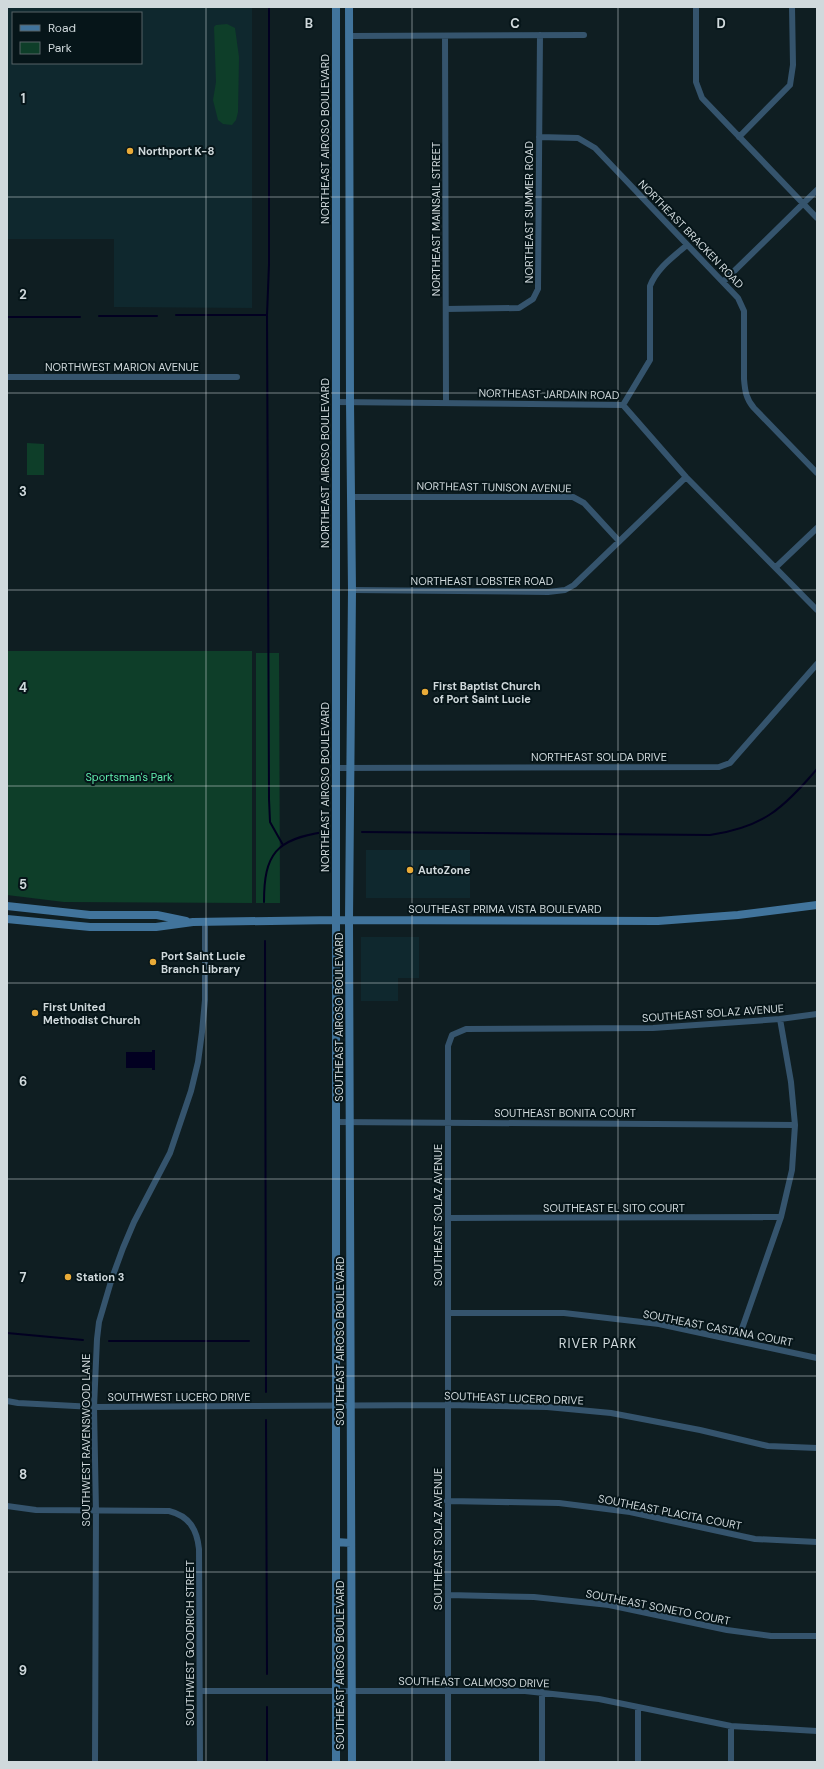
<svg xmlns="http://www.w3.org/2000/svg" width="824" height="1769" viewBox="0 0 824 1769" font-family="'DM Sans',sans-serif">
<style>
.built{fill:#0f282e;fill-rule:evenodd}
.green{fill:#0e3e29}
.water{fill:#020021}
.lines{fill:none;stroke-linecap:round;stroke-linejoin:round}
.stream{stroke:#020021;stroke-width:2}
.street{stroke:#35546d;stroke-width:6}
.secondary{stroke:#41749c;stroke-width:8}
.grid{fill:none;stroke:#d0d9dc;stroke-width:1;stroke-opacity:0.55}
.poi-dot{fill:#e9ab38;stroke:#061519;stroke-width:1.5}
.labels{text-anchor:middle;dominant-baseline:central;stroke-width:4;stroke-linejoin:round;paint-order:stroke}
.street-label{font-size:11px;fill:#d0d9dc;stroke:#061519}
.poi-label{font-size:11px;font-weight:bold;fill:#d0d9dc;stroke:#061519;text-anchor:start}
.park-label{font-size:11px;fill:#60edae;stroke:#061519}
.quarter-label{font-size:13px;letter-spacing:1px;fill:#d0d9dc;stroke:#061519}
.grid-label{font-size:13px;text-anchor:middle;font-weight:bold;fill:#d0d9dc;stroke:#061519;stroke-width:4;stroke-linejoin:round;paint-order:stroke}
</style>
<rect width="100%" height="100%" fill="#0f1e22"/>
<path class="built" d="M7 7H252V308L114 307V239H7ZM13 13H141V63H13Z
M366 850H470V898H366Z
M361 937H419V978H398V1001H361Z"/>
<path class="green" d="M227 24 235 28 239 57 238 112 236 120 232 125 223 124 218 120 213 100 216 82 214 27 216 25Z
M27 443 44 444V475H27Z
M7 651H252V903L64 902 7 895Z
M256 653H279L280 903H256Z"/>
<path class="water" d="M152 1050H155V1070H152V1068H126V1052H152Z"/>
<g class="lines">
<path class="stream" d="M269 7V264L267 315 269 799 270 822 283 845
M176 315H267
M99 316H157
M7 317H80
M362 832 710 835C763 827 783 809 817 769
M264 902C264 854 276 839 324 832
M265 941 266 1392
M7 1333 83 1340
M109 1341H249
M266 1420 267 1674
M267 1707V1762"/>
<path class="street" d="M696 7V82L702 98 817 218
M350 36 584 35
M445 36 446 402
M539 137 578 138 595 148 738 298 744 311V379C745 391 746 399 754 408L817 473
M739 137 790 85 793 65 792 7
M723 282 817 190
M446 309 519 308 533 299 538 289 540 35
M7 377H237
M336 402 623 405 686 477 817 610
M623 405 650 360V286C657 268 673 257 687 245
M351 497H573L584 503 619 541
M776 567 817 528
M352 590 548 592 565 590 574 585 686 477
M336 768 719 767 730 763 817 664
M336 1122 795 1125
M448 1218 781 1217
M448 1313H564L659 1324 817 1358
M738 1340 781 1217 792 1170 795 1125 791 1082 780 1019
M7 1401 18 1403 94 1407 447 1405 547 1407 611 1413 700 1430 768 1446 817 1448
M447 1501 559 1503 630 1512 755 1539 817 1542
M7 1506 36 1510 169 1511C189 1516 197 1529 199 1549L200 1762
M448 1595 534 1597 609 1605 727 1630 771 1636H817
M200 1691H525L599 1699 731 1726 817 1731
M542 1692V1762
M731 1726V1762
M95 1762 96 1511 94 1407 97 1339 99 1322 112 1278 123 1248 134 1222 170 1153 191 1091 198 1062 202 1032 205 1000V922
M448 1762V1046L452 1035 466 1029 653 1028 780 1019 817 1014
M638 1762V1708"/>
<path class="secondary" d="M349 7 350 402 352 590 349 919 352 1762
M7 906 90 915H157L186 921
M7 919 90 927H156L193 922 336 920 658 921 738 915 817 905
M336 1542 351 1543
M336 1762V7"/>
</g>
<path class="grid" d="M206 7V1762M412 7V1762M618 7V1762M7 197H817M7 393H817M7 590H817M7 786H817M7 983H817M7 1179H817M7 1376H817M7 1572H817"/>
<g class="poi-dot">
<circle cx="130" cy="151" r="4"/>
<circle cx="425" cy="692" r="4"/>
<circle cx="410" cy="870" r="4"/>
<circle cx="153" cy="962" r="4"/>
<circle cx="35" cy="1013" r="4"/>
<circle cx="68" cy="1277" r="4"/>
</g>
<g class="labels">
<g class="street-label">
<text transform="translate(325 139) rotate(-90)">NORTHEAST AIROSO BOULEVARD</text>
<text transform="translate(529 212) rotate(-90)">NORTHEAST SUMMER ROAD</text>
<text transform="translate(436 219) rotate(-90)">NORTHEAST MAINSAIL STREET</text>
<text transform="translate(691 234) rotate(46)">NORTHEAST BRACKEN ROAD</text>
<text x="122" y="367">NORTHWEST MARION AVENUE</text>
<text transform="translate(549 394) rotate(1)">NORTHEAST JARDAIN ROAD</text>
<text transform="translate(325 463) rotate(-90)">NORTHEAST AIROSO BOULEVARD</text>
<text transform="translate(494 487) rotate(1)">NORTHEAST TUNISON AVENUE</text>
<text x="482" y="581">NORTHEAST LOBSTER ROAD</text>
<text x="599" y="757">NORTHEAST SOLIDA DRIVE</text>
<text transform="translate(325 787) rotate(-90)">NORTHEAST AIROSO BOULEVARD</text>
<text x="505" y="909">SOUTHEAST PRIMA VISTA BOULEVARD</text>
<text transform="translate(713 1013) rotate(-4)">SOUTHEAST SOLAZ AVENUE</text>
<text transform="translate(339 1017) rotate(-90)">SOUTHEAST AIROSO BOULEVARD</text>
<text x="565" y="1113">SOUTHEAST BONITA COURT</text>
<text x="614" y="1208">SOUTHEAST EL SITO COURT</text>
<text transform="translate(438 1215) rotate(-90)">SOUTHEAST SOLAZ AVENUE</text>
<text transform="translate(718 1328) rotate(11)">SOUTHEAST CASTANA COURT</text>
<text transform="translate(340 1341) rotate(-90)">SOUTHEAST AIROSO BOULEVARD</text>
<text x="179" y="1397">SOUTHWEST LUCERO DRIVE</text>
<text transform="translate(514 1398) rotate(2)">SOUTHEAST LUCERO DRIVE</text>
<text transform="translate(86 1440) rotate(-90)">SOUTHWEST RAVENSWOOD LANE</text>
<text transform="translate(670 1512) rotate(11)">SOUTHEAST PLACITA COURT</text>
<text transform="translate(438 1539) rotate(-90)">SOUTHEAST SOLAZ AVENUE</text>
<text transform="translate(658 1607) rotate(11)">SOUTHEAST SONETO COURT</text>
<text transform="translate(190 1643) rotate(-90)">SOUTHWEST GOODRICH STREET</text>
<text transform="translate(340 1665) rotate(-90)">SOUTHEAST AIROSO BOULEVARD</text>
<text transform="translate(474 1682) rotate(1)">SOUTHEAST CALMOSO DRIVE</text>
</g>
<g class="poi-label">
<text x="138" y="151">Northport K-8</text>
<text x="433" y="686">First Baptist Church<tspan x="433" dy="13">of Port Saint Lucie</tspan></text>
<text x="418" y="870">AutoZone</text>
<text x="161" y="956">Port Saint Lucie<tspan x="161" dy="13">Branch Library</tspan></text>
<text x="43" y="1007">First United<tspan x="43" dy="13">Methodist Church</tspan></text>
<text x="76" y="1277">Station 3</text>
</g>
<g class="park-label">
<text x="129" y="777">Sportsman's Park</text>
</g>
<g class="quarter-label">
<text x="598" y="1343">RIVER PARK</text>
</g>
</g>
<g class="grid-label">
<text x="309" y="28">B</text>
<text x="515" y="28">C</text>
<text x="721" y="28">D</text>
<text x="23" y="103">1</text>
<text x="23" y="299">2</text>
<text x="23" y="496">3</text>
<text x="23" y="692">4</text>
<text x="23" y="889">5</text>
<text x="23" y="1086">6</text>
<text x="23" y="1282">7</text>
<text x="23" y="1479">8</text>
<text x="23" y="1675">9</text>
</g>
<rect width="824" height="1769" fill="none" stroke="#d0d9dc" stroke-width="16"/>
<rect x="12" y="12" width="130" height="52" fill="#061519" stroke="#576367"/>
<rect x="20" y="25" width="20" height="6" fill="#41749c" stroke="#576367"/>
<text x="48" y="32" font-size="12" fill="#d0d9dc">Road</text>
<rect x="20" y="42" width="20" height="12" fill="#0e3e29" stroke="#576367"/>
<text x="48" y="52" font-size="12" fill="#d0d9dc">Park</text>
</svg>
